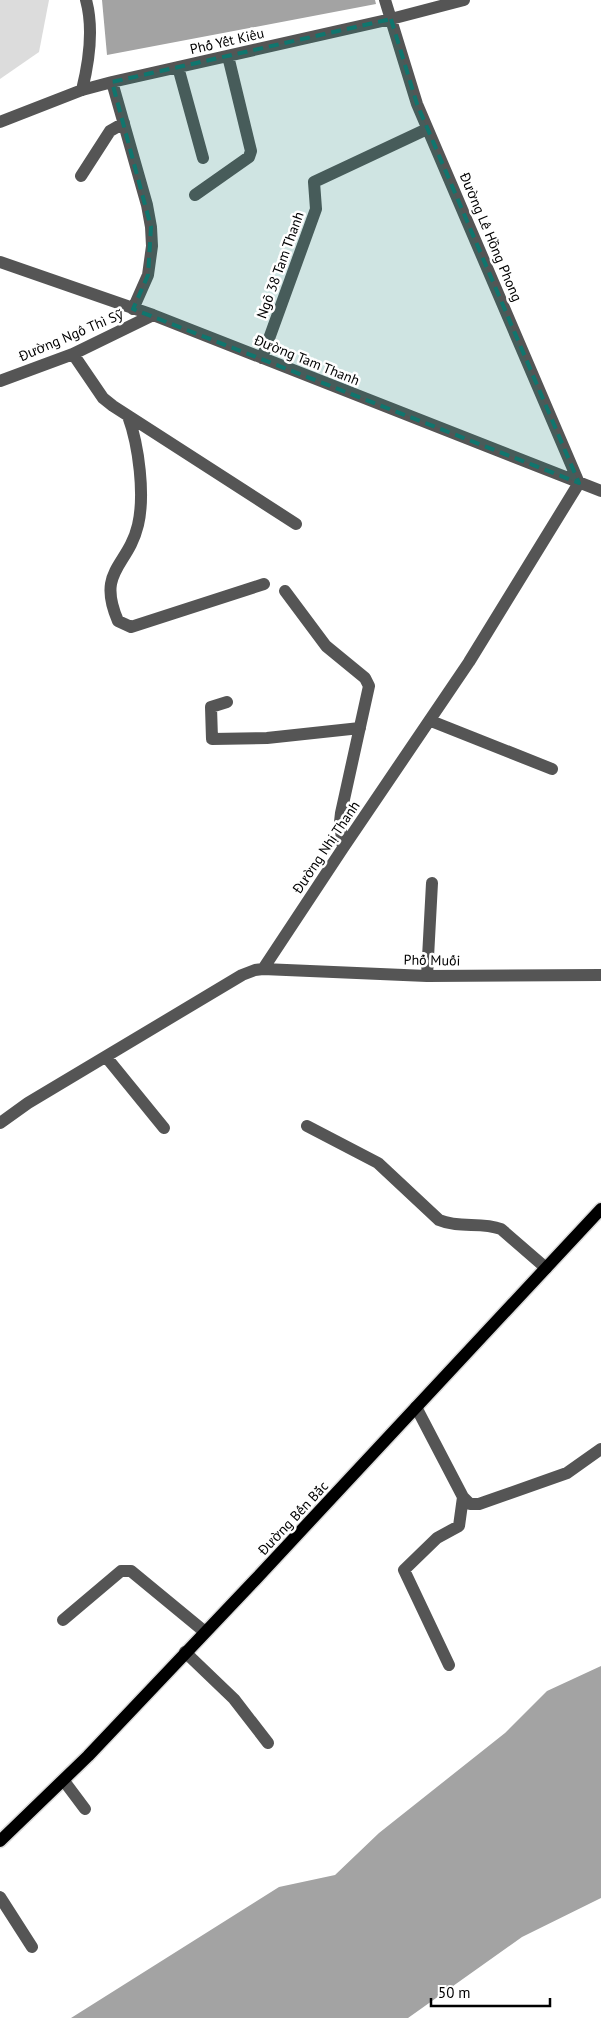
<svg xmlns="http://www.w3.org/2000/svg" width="601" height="2018" viewBox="0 0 601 2018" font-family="'PT Sans',sans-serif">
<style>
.green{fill:#dcdcdc}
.water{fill:#a3a3a3}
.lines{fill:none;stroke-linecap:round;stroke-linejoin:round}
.major-casing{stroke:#dbdbdb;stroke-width:15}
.minor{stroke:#555;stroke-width:12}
.major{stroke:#000;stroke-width:12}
.marked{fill:#0f766e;fill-opacity:0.2;stroke:#0f766e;stroke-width:4;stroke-dasharray:10 6;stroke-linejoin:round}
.labels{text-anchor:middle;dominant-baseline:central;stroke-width:5;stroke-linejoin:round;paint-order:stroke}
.street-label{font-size:14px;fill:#000;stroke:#fff}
</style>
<rect width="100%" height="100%" fill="#fff"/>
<path class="green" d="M0 0H49L39 52 0 79Z"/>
<path class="water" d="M102 0H375L376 4 107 55Z
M601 1666V1898L522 1937 408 2018H71L279 1887 335 1875 379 1833 505 1733 547 1691Z"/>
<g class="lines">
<g class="major-casing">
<path id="major" d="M0 1841 88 1756 255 1580 601 1209"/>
</g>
<path class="minor" d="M178 67 203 158
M112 82 147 205 151 227 152 246 148 275 133 309
M82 90C89 62 94 29 86 0
M0 122 82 90 112 82 391 19 464 0
M81 176 110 131 124 123
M195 195 249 157 251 151 228 56
M0 262 153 315 601 491
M73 354 103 398 113 406 296 524
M262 358 316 209 314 182 427 129
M0 381 73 354 153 315
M128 416C139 446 145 495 138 525 128 567 96 570 118 621L131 627 264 584
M285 591 326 646 365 678 369 686 341 813 340 822 343 848
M227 702 211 707 212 739 267 738 360 728
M431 721 552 769
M263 969 427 976 601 975
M427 976 432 883
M107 1058 164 1128
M0 1123 28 1103 242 975 255 970 263 969 343 848 469 662 579 483 417 104 385 0
M307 1126 378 1163 439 1220C460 1229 481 1221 501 1229L546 1268
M416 1407 463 1497 470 1504H479L567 1473 601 1449
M63 1620 121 1571H131L205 1632
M185 1652 234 1699 268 1743
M449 1665 404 1570 437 1538 459 1526 463 1497
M64 1781 85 1809
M0 1897 32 1947"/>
<use href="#major" class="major"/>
</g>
<path class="marked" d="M391 19 417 104 579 483 133 309 148 275 151 227 112 82Z"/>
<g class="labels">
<g class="street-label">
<text transform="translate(227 41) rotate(-13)">Phố Yết Kiêu</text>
<text transform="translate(491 237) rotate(67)">Đường Lê Hồng Phong</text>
<text transform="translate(280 265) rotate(-70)">Ngõ 38 Tam Thanh</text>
<text transform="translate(71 335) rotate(-23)">Đường Ngô Thì Sỹ</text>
<text transform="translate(307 360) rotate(22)">Đường Tam Thanh</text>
<text transform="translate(326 847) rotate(-56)">Đường Nhị Thanh</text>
<text transform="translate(432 960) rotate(1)">Phố Muối</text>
<text transform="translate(293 1518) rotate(-47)">Đường Bến Bắc</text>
</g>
</g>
<path d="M431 1998v8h119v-8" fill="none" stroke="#000000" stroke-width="2.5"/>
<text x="438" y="1998" font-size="15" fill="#000000" stroke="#ffffff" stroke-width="4" paint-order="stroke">50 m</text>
</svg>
